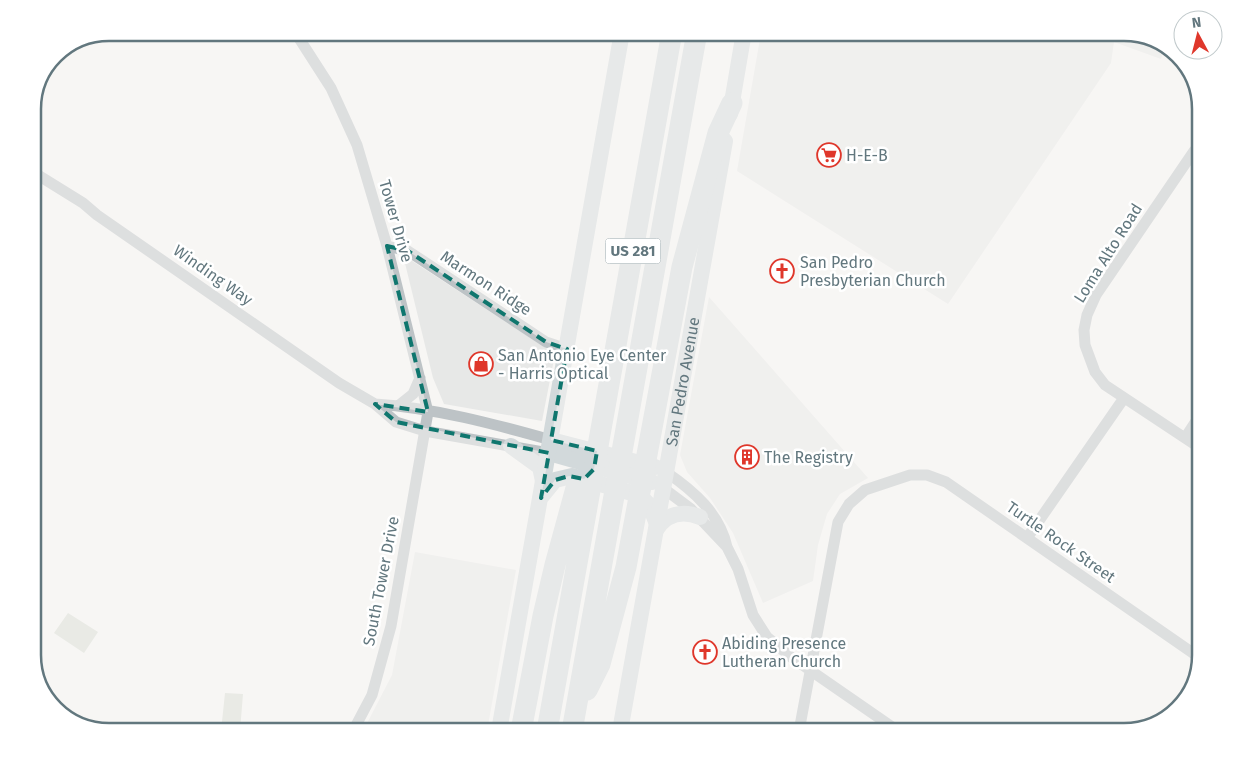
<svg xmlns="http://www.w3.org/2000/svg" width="1233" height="764" viewBox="0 0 1233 764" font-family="'Fira Sans',sans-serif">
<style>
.built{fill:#e7e8e7}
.park{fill:#d7dcd3}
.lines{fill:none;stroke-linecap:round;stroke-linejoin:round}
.street{stroke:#bdc3c6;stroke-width:11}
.secondary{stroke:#d2d9db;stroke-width:16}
.highway{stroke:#d2d9db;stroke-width:21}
.marked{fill:none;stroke:#0f766e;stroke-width:4;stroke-dasharray:10 6;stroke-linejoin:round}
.labels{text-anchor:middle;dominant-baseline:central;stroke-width:5;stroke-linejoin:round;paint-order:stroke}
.shield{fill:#fff;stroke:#91a0a5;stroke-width:1}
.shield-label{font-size:15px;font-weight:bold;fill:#62777e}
.poi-label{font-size:16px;fill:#62777e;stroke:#fff;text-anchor:start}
.street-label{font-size:16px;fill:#62777e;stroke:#fff}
.rim{fill:none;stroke:#62777e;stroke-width:2.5}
</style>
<rect width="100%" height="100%" fill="#f7f6f4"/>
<path class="built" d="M1124 33 1162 43 1165 46 1161 59 1114 42 1111 63 948 304 737 171 761 33Z
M403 255 555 354 542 421 444 404 433 378Z
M709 297 868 478 840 494 827 514 818 545 813 581 763 603 733 533 710 498 687 472 680 455Z
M415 552 516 570 487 731H363L392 675Z"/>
<path class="park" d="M68 613 98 632 84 653 54 633Z
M225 693 243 694 240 731H221Z"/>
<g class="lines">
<path class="street" d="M295 32 331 88 357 145 387 246 428 412 391 626 372 695 353 731
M1200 153 1194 151 1096 295 1087 315 1084 330 1085 345 1095 372 1105 385 1200 448
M33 172 83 203 97 215 339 383 375 404 396 422 425 431 549 453
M387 246 408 251 546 342 567 349
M375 404C435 408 494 424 551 440
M398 406 413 394 420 378
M1185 438 1200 415
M666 472C694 491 720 514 727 547
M663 488 691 509 727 547 738 569 753 615 767 637 791 657 898 731
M1027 538 1124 398
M799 731 838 522 849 504 865 490 910 475H927L946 482 1200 658"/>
<g class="secondary">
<path d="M730 114 744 32"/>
<path d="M551 440 655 467"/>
<path d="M511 446 540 467 543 481"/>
<path d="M549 453 652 482"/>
<path d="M542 496 555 480 572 476 639 495 650 506 657 524"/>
<path d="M656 530C666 514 682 510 700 517"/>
<path d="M499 731 622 32"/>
<path id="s1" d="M620 731 725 141"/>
</g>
<path class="highway" d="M587 690 600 664 626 567 682 267 718 133 732 103
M521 731 543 616 555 565 576 488 589 473
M547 731 672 32
M572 731 697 32"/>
</g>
<path d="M0 0H1233V764H0ZM387 246 408 251 546 342 567 349 551 440 597 451 594 469 584 479 569 476 555 480 541 498 549 453 396 422 375 404 428 412Z" fill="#f7f6f4" fill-opacity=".55" fill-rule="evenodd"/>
<path class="marked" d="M387 246 408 251 546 342 567 349 551 440 597 451 594 469 584 479 569 476 555 480 541 498 549 453 396 422 375 404 428 412Z"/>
<defs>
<g id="supermarket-ring" transform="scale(1.25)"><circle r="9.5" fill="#fff" stroke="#df372b" stroke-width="1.5"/><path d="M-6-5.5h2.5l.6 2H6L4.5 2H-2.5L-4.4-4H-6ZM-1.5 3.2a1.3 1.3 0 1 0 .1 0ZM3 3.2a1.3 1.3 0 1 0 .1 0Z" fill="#df372b"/></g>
<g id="church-ring" transform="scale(1.25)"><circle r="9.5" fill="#fff" stroke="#df372b" stroke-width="1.5"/><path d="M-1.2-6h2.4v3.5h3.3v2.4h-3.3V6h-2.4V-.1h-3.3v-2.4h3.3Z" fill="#df372b"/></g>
<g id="shop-ring" transform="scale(1.25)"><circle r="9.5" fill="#fff" stroke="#df372b" stroke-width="1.5"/><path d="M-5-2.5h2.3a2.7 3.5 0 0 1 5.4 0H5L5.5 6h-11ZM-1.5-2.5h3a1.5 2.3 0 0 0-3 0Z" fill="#df372b"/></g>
<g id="building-ring" transform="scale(1.25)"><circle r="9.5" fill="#fff" stroke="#df372b" stroke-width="1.5"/><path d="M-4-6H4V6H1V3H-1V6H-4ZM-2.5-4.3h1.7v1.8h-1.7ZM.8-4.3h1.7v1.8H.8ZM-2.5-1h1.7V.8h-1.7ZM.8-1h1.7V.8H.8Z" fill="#df372b"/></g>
</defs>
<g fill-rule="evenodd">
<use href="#supermarket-ring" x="829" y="155"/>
<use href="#church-ring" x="782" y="271"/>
<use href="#shop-ring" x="481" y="364"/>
<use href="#building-ring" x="747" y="457"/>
<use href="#church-ring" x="705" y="652"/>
</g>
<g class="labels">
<rect class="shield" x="605.5" y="238.5" width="55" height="25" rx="4"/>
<g class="shield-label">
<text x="633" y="251">US 281</text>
</g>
<g class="poi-label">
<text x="846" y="155">H-E-B</text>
<text x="800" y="262">San Pedro<tspan x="800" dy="18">Presbyterian Church</tspan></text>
<text x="498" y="355">San Antonio Eye Center<tspan x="498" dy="18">- Harris Optical</tspan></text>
<text x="764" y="457">The Registry</text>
<text x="722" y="643">Abiding Presence<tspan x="722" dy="18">Lutheran Church</tspan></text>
</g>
<g class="street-label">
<text transform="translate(396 221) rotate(74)">Tower Drive</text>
<text transform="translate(1108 253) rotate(-58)">Loma Alto Road</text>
<text transform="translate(213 275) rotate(35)">Winding Way</text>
<text transform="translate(486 283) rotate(33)">Marmon Ridge</text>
<text stroke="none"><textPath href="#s1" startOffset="355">San Pedro Avenue</textPath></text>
<text transform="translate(1061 542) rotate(35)">Turtle Rock Street</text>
<text transform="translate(381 581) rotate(-79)">South Tower Drive</text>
</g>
</g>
<path d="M0 0H1233V764H0ZM109 41H1124A68 68 0 0 1 1192 109V655A68 68 0 0 1 1124 723H109A68 68 0 0 1 41 655V109A68 68 0 0 1 109 41Z" fill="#fff" fill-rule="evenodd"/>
<path class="rim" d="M109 41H1124A68 68 0 0 1 1192 109V655A68 68 0 0 1 1124 723H109A68 68 0 0 1 41 655V109A68 68 0 0 1 109 41Z"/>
<g transform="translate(1198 35) rotate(353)"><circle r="24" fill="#ffffff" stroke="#c0c9cb"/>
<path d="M0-4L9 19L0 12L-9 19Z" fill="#df372b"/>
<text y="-8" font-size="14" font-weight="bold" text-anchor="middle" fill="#62777e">N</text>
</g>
</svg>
